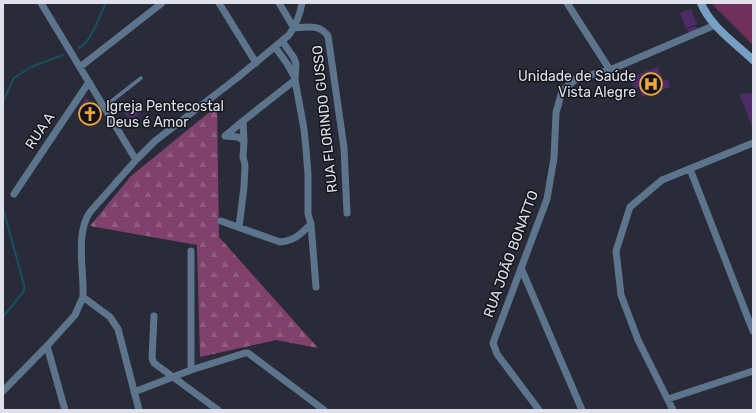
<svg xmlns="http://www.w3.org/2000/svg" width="756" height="413" viewBox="0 0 756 413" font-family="Rubik,sans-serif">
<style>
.forest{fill:url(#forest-firs)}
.garden{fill:#6e315c}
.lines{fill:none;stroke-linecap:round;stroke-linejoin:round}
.stream{stroke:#17505e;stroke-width:2}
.building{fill:#4e2c66}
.service{stroke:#5d758c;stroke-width:3.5}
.minor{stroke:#5d758c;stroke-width:7}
.secondary{stroke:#779ec3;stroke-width:8}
.labels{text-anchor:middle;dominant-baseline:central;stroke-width:3;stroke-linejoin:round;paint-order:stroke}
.poi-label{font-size:14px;fill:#dfe0ea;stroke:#13141a;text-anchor:end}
.street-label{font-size:14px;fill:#dfe0ea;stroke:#13141a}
</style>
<defs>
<pattern id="forest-firs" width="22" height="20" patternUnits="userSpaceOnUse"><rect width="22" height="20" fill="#80426d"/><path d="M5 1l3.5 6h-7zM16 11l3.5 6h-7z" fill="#925d82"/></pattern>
</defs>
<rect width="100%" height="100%" fill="#292b39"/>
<path class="forest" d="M217 106 219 237 318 348 276 340 200 357 197 245 90 226 131 176Z"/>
<path class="garden" d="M711 3H753V45Z"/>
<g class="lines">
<path class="stream" d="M79 48C92 41 99 16 106 3
M3 101 14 78 31 67 63 55
M3 208 24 285V291L3 317"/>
</g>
<path class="building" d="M691 9 697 24 686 29 680 13Z
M696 26 698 30 689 34 687 29Z
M658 67 663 81 668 79 670 87 642 97 639 87 634 89 630 77Z
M753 93V128L739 94Z
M86 97 100 120 88 126 79 108Z
M135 104 141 113 130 121 124 112Z"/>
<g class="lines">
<path class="service" d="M104 107 141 78"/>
<path class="minor" d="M41 3 136 160
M219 3 256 63
M279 3 294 28C307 27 320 24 328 36L344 148 347 213
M567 3 610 70
M282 41 294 58 296 64 295 80 304 129 306 149 308 174V214L311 224 316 287
M275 47 288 65 295 78
M80 67 162 3
M243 121 225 136 238 137 244 141
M690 169 753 331
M14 194 89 82
M221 221 280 242C294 241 301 234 311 224
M239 227 244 187 245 165 243 157 244 141 243 121 295 80
M191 251V370
M521 268 582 410
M83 297 110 317 118 329 139 410
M154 316 152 358 154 363 218 410
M47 346 65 410
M3 391 47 346 75 315 83 297V289C83 266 76 232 90 212L136 160 155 141 237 78 289 35C296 25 300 15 302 3
M134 392 191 370 245 353H248L324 410
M668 399 753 371
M539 410 497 354 493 343 547 199 554 158 556 113 562 91 576 79 610 70 715 25
M673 410 638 340 621 295 616 251 630 207 662 180 753 143"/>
<path class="secondary" d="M701 3C710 26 735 43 753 60"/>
</g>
<defs>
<g id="hospital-ring" transform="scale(1.15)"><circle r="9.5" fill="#13141a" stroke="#efa73d" stroke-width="1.5"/><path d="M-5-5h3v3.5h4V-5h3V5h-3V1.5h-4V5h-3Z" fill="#efa73d"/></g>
<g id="church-ring" transform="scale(1.15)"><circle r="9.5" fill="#13141a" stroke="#efa73d" stroke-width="1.5"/><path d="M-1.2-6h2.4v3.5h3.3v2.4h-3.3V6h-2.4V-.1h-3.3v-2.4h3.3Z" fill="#efa73d"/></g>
</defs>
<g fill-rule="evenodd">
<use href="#hospital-ring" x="651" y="84"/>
<use href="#church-ring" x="90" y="114"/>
</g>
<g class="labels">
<g class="poi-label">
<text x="636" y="76">Unidade de Saúde<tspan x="636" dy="16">Vista Alegre</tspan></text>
<text x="106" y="106" text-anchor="start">Igreja Pentecostal<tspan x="106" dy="16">Deus é Amor</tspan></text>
</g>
<g class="street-label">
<text transform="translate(325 119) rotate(-96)">RUA FLORINDO GUSSO</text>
<text transform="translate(40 131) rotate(-56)">RUA A</text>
<text transform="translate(511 254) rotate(-70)">RUA JOÃO BONATTO</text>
</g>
</g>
<rect width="756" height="413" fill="none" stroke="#dfe0ea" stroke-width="8"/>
</svg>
